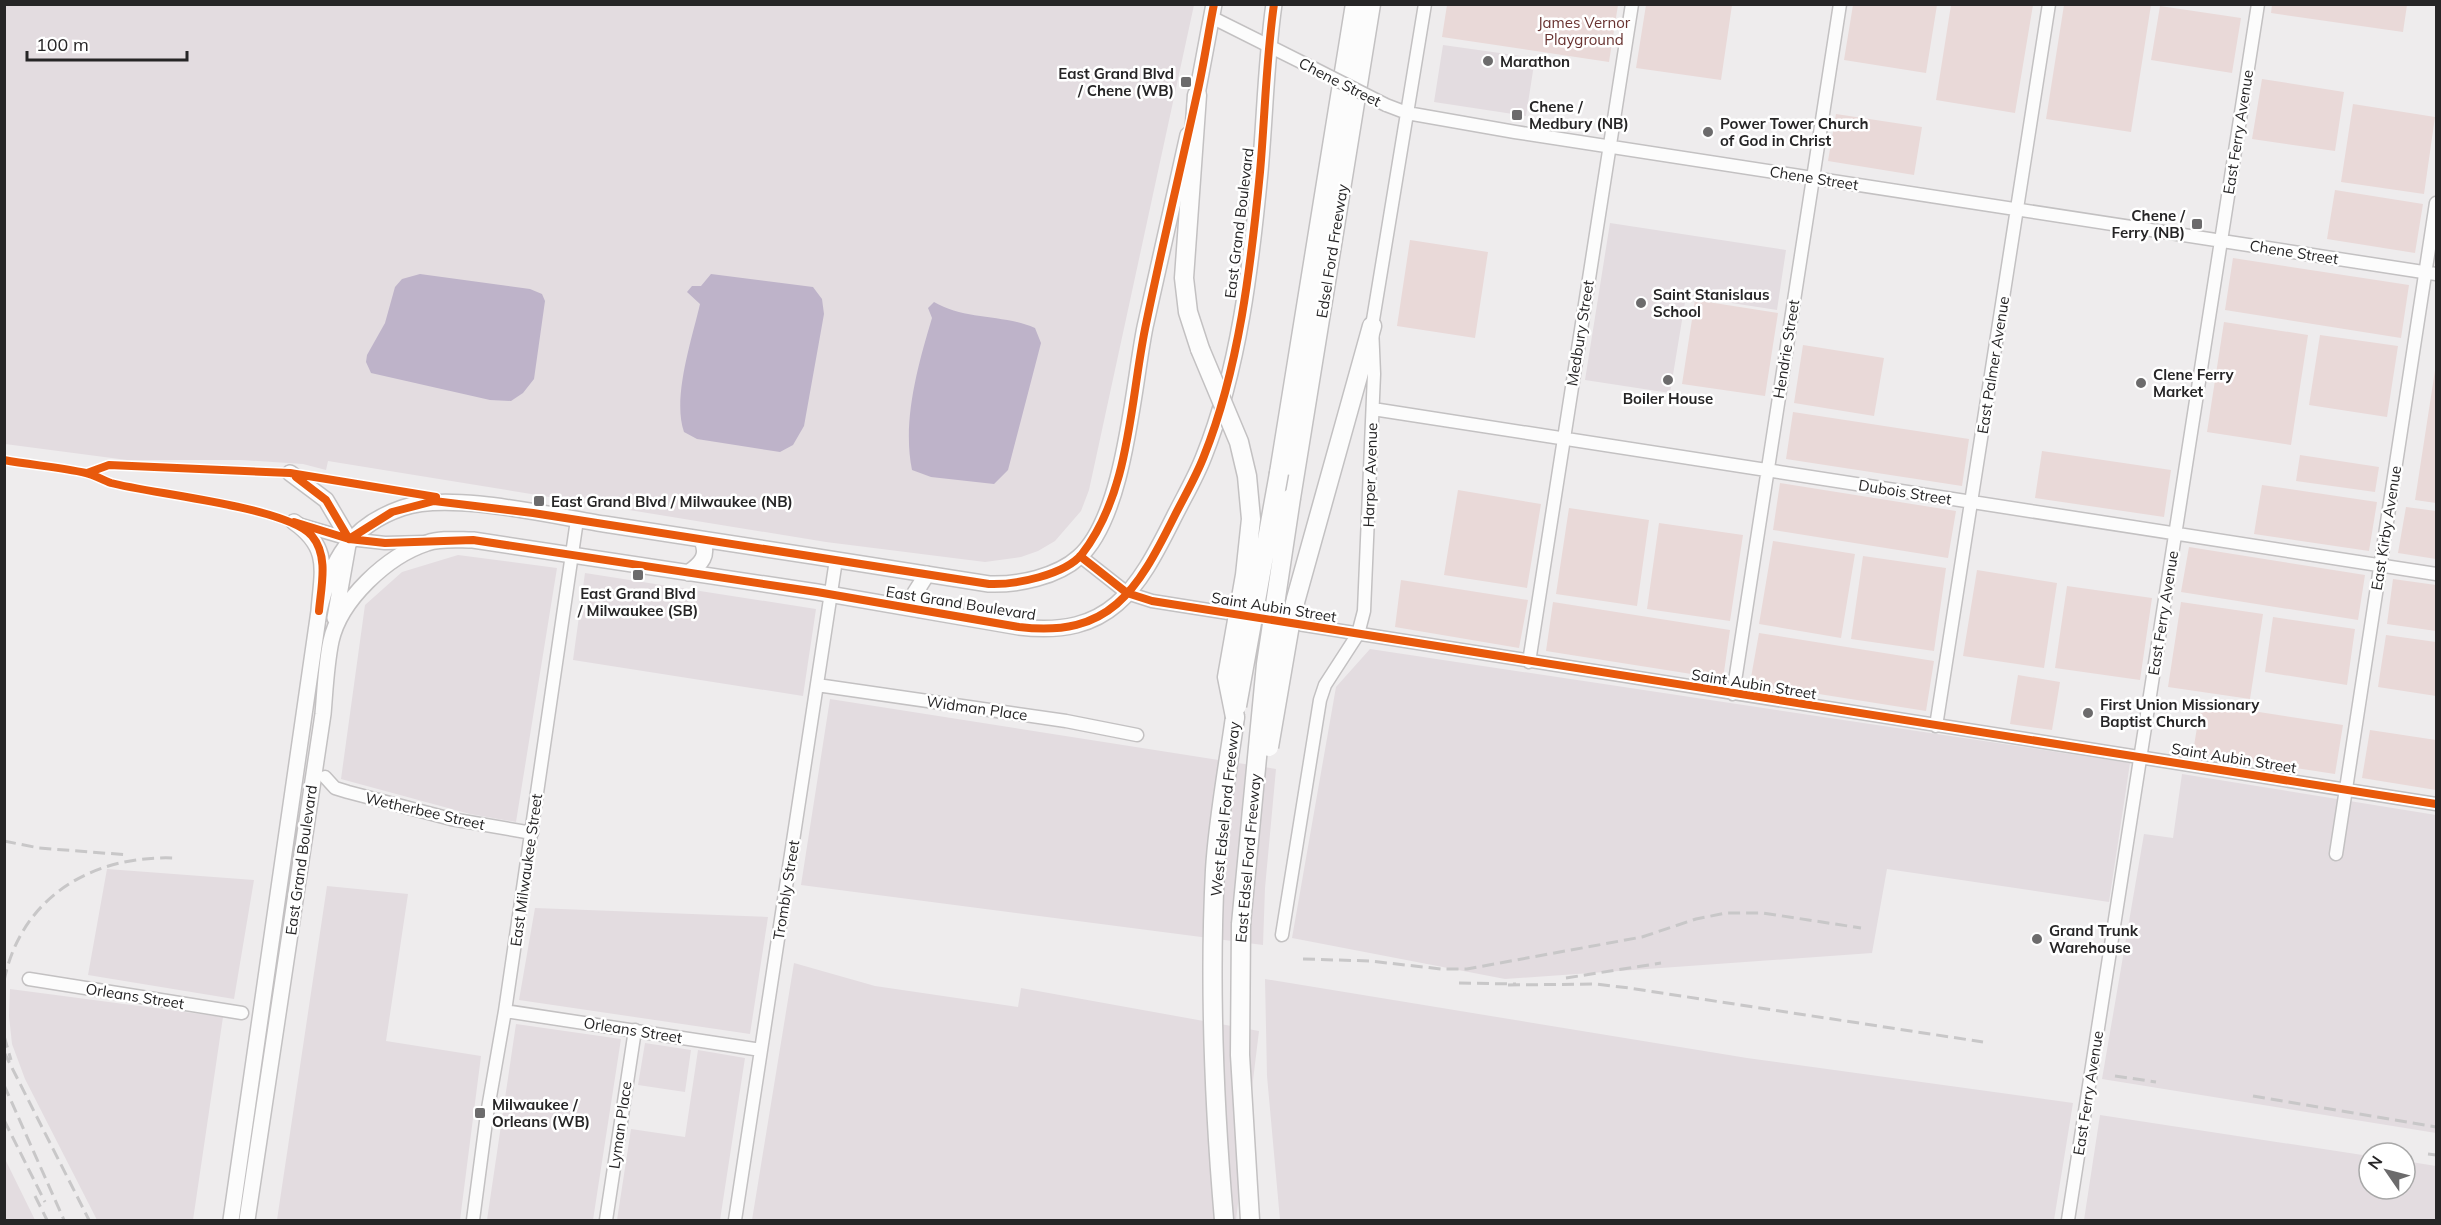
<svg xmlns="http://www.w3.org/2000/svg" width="2441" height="1225" viewBox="0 0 2441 1225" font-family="Mulish,sans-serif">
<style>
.built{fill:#e3dce0}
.green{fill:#e9d9d8}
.water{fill:#beb3c9}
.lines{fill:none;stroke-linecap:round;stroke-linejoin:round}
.minor-casing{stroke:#c3c1c2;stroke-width:15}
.major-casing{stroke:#c3c1c2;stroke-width:18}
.highway-casing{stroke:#c3c1c2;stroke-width:21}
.minor{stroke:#fcfcfc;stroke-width:12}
.major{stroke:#fcfcfc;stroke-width:15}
.highway{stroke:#fcfcfc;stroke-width:18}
.rail{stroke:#c8c7c8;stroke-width:3;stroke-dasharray:12 6;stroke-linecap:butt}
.minor-bridge-casing{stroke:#c3c1c2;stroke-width:15;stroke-linecap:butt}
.highway-bridge-casing{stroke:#c3c1c2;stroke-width:21;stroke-linecap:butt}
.minor-bridge{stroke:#fcfcfc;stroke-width:12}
.highway-bridge{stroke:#fcfcfc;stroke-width:18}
.cycleway-casing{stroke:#fff;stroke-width:11}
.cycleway{stroke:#e8590c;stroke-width:8}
.poi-dot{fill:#6c6b6c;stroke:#fff;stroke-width:2}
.labels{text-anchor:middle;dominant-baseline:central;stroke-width:5;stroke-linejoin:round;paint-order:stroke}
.park-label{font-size:15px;fill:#683230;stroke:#fff}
.poi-label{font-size:15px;font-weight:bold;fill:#262526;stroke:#fff;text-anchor:start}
.street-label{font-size:15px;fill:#262526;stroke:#fff}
</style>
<rect width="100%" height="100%" fill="#eeeced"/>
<path class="built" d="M5 5H1194L1089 490 1081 511 1055 541 1038 551 1021 557 985 562 826 542 328 461 326 470 303 464 241 460H127L5 444Z
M1443 45 1535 58 1526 116 1434 102Z
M1610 223 1786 250 1777 310 1686 296 1670 393 1585 380Z
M458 555 557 568 516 822 470 814 341 779 365 605 402 572Z
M585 573 816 609 803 696 573 660Z
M1370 649 2130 763 2109 902 1887 869 1872 953 1505 979 1292 938 1336 687Z
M830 699 1276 769 1265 888 1263 945 801 885Z
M2182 774 2436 815V1133L2102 1079 2144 834 2173 838Z
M107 869 254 880 234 999 88 975Z
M327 886 408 894 386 1041 481 1056 460 1220H277Z
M535 908 768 917 750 1034 519 1000Z
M794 963 875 986 1018 1007 1021 988 1259 1031 1236 1220H752Z
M1265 979 1747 1058 2073 1103 2054 1220H1280L1267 1076Z
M10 989 223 1017 193 1220H97L25 1079 12 1044 9 1016Z
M516 1024 621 1039 593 1220H487Z
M645 1043 691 1050 685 1092 638 1085Z
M698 1050 745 1058 720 1220H617L631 1129 685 1137Z
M2100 1115 2369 1156V1189H2405V1161L2436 1166V1220H2084Z
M5 1159 35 1220H5Z"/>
<path class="green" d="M1447 5H1618L1609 62 1442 37Z
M1646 5H1732L1721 80 1636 68Z
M1853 5H1937L1926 73 1844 60Z
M1951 5H2033L2015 113 1936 100Z
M2064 5H2151L2131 132 2046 119Z
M2272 5V4L2407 5 2403 32 2271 13Z
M2160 6 2241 18 2232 73 2151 60Z
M2262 79 2344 92 2335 151 2252 139Z
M2353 104 2435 117 2424 194 2341 182Z
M1836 114 1922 127 1914 175 1828 161Z
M2335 190 2423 204 2415 253 2327 239Z
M1410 240 1488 252 1475 338 1397 326Z
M2233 258 2409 285 2401 338 2225 310Z
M1695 300 1778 313 1765 396 1682 384Z
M2224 322 2308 335 2291 445 2207 432Z
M2320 335 2398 346 2387 417 2309 405Z
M1803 345 1884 358 1874 416 1794 403Z
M2436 364V503L2415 500Z
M1793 412 1969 439 1962 486 1786 459Z
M2042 451 2171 470 2164 517 2035 498Z
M2300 455 2379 467 2375 492 2296 481Z
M1780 483 1956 511 1948 558 1773 530Z
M2262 485 2377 502 2369 551 2254 534Z
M1458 490 1541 504 1527 588 1444 575Z
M2406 507 2436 511V559L2398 553Z
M1569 508 1649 520 1637 606 1556 594Z
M1659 523 1743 535 1730 621 1647 609Z
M1773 541 1855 554 1841 638 1759 624Z
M2189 547 2365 575 2358 620 2181 592Z
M1863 556 1946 568 1934 651 1851 639Z
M1977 570 2057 583 2044 668 1963 656Z
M2393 579 2436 585V631L2387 624Z
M1401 580 1528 600 1519 648 1395 627Z
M2067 586 2152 598 2140 680 2055 668Z
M1553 602 1730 630 1723 679 1546 651Z
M2181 602 2263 614 2250 699 2168 687Z
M2273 617 2355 629 2347 685 2265 672Z
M1759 633 1934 661 1926 711 1750 683Z
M2386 635 2436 642V696L2378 687Z
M2018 675 2060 682 2052 730 2010 724Z
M2201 703 2343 725 2335 774 2193 752Z
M2370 730 2436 740V790L2362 778Z"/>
<path class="water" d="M420 274 530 289 542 294 545 301 534 379 523 393 511 401 490 400 371 373 366 362 367 355 385 323 395 287 402 279Z
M711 274 813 287 822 299 824 314 804 426 793 445 780 452 697 439 684 432C672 398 692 339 700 304L687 292 692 286H701Z
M934 302C964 320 1003 314 1035 328L1041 343 1008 470 994 484 931 477 912 470C902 421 918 365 932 318L928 308Z"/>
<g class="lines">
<g class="minor-casing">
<path id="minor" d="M1211 17 1313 68
M1386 105 1407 113 1515 132 2436 274
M1373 409 2436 574
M298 524 349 539 385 543 425 542
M1080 556 1127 593 1152 601 2436 804
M1529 662 1632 4
M817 685 1066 721 1137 735
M1733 694 1840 4
M1936 726 2049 4
M325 777 335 788 348 792 451 819 532 833
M2336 854 2436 203
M1282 935 1320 700 1325 685 1358 634 1364 611 1374 374 1372 326 1425 4
M29 979 242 1013
M505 1011 761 1050
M473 1220 487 1114 505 1011 577 520
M606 1220 635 1030
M735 1220 836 560
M2068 1220 2258 4"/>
</g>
<g class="major-casing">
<path id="major" d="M1195 105 1214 4
M290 473 326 500 349 539 335 618
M688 573C701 564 710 555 701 539
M920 610 915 593 927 574
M319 611C331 560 350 526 402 508 449 491 552 516 604 524 732 544 861 563 989 584 1018 585 1057 577 1079 557 1125 516 1133 386 1145 327 1159 262 1174 199 1188 135
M231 1220 319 611C322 571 331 548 294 522
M247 1220 323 714C325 691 326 665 331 641 340 600 387 556 427 543 441 538 458 540 473 540L817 592 1019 627C1110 638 1137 591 1174 517 1184 497 1196 477 1204 456 1239 369 1251 265 1260 172 1265 116 1266 60 1274 4"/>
</g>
<g class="highway-casing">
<path id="highway" d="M1197 95 1184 278 1188 312 1200 349
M1279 473 1355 4
M1291 498 1371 4
M1292 613 1372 326
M1241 924 1240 1055 1250 1220
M1224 1220C1214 1104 1209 987 1215 870 1218 819 1228 768 1235 717"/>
</g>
<use href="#minor" class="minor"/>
<use href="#major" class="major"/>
<use href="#highway" class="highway"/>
<path class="rail" d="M4 841 39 848 129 855
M1303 959 1370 961 1441 969H1467L1642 937 1696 919 1726 913H1763L1861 928
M1566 978 1661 963
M4 981C21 897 92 855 174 858
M1459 983 1516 984
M1508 985 1596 984 1629 988 1983 1042
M4 1036 11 1060
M4 1052 89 1220
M2115 1076 2156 1082
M4 1085 64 1220
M2253 1096 2436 1127
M4 1120 45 1202
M2428 1154 2436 1155
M35 1196 47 1220"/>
<g class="minor-bridge-casing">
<path id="minor-bridge" d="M1313 68 1386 105"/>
</g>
<g class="highway-bridge-casing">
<path id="highway-bridge" d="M1200 349 1239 442 1247 476 1251 519 1245 575 1227 677 1235 717
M1237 706 1279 473
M1269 747 1292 613
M1241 924 1266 664 1291 498"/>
</g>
<use href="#minor-bridge" class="minor-bridge"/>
<use href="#highway-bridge" class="highway-bridge"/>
<g class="cycleway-casing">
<path id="cycleway" d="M4 460C31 465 59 467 86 473 95 475 102 480 111 483 152 494 288 507 312 536 329 556 321 587 319 611
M87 473 109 465 290 473 436 497
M296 477 326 500 349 539
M294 522 349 539 385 543 473 540 817 592 1019 627C1110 638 1137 591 1174 517 1184 497 1196 477 1204 456 1239 369 1251 265 1260 172 1265 116 1266 60 1274 4
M349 539 392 512 434 501 533 513 989 584C1015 585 1065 575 1082 554 1130 492 1130 403 1145 329 1161 250 1180 172 1197 94 1204 64 1208 34 1214 4
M1080 556 1127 593 1152 601 2436 804"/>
</g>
<use href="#cycleway" class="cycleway"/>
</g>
<g class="poi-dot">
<circle cx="1488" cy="61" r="6"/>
<rect x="1180" y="76" width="12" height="12" rx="3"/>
<rect x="1511" y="109" width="12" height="12" rx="3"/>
<circle cx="1708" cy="132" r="6"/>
<rect x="2191" y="218" width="12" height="12" rx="3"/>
<circle cx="1641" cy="303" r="6"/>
<circle cx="1668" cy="380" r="6"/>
<circle cx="2141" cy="383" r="6"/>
<rect x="533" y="495" width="12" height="12" rx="3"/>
<rect x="632" y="569" width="12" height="12" rx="3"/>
<circle cx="2088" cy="713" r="6"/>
<circle cx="2037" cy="939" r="6"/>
<rect x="474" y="1107" width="12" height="12" rx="3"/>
</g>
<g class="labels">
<g class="park-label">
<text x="1584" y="22">James Vernor<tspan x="1584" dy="17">Playground</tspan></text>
</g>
<g class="poi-label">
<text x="1500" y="61">Marathon</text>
<text x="1174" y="73" text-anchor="end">East Grand Blvd<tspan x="1174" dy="17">/ Chene (WB)</tspan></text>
<text x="1529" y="106">Chene /<tspan x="1529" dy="17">Medbury (NB)</tspan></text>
<text x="1720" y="123">Power Tower Church<tspan x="1720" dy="17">of God in Christ</tspan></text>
<text x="2185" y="215" text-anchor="end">Chene /<tspan x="2185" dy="17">Ferry (NB)</tspan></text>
<text x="1653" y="294">Saint Stanislaus<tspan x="1653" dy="17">School</tspan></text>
<text x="2153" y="374">Clene Ferry<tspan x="2153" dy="17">Market</tspan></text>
<text x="1668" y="398" text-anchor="middle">Boiler House</text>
<text x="551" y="501">East Grand Blvd / Milwaukee (NB)</text>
<text x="638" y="593" text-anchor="middle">East Grand Blvd<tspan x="638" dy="17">/ Milwaukee (SB)</tspan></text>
<text x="2100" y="704">First Union Missionary<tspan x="2100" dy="17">Baptist Church</tspan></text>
<text x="2049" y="930">Grand Trunk<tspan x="2049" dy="17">Warehouse</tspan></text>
<text x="492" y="1104">Milwaukee /<tspan x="492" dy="17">Orleans (WB)</tspan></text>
</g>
<g class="street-label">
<text transform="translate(1340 82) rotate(27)">Chene Street</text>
<text transform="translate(2238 132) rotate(-81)">East Ferry Avenue</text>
<text transform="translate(1814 178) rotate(9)">Chene Street</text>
<text transform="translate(1239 223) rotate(-83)">East Grand Boulevard</text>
<text transform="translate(1332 251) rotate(-81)">Edsel Ford Freeway</text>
<text transform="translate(2294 252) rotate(9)">Chene Street</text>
<text transform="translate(1580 333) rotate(-81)">Medbury Street</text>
<text transform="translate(1786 349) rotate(-81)">Hendrie Street</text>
<text transform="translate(1993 365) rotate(-81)">East Palmer Avenue</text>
<text transform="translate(1370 475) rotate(-88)">Harper Avenue</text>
<text transform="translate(1905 492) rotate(9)">Dubois Street</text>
<text transform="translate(2386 528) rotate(-81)">East Kirby Avenue</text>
<text transform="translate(961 603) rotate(9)">East Grand Boulevard</text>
<text transform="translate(1274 607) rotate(9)">Saint Aubin Street</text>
<text transform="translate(2163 613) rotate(-81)">East Ferry Avenue</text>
<text transform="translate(1754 684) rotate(9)">Saint Aubin Street</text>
<text transform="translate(977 708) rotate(8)">Widman Place</text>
<text transform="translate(2234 758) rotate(9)">Saint Aubin Street</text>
<text transform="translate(1225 809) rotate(-84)">West Edsel Ford Freeway</text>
<text transform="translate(425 811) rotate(13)">Wetherbee Street</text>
<text transform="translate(1248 858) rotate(-85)">East Edsel Ford Freeway</text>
<text transform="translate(301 860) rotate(-82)">East Grand Boulevard</text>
<text transform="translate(526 870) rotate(-82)">East Milwaukee Street</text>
<text transform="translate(786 890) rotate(-81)">Trombly Street</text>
<text transform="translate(135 996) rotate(9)">Orleans Street</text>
<text transform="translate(633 1030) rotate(9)">Orleans Street</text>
<text transform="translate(2088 1093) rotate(-81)">East Ferry Avenue</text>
<text transform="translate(620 1125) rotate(-82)">Lyman Place</text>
</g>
</g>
<rect width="2441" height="1225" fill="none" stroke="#262526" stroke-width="12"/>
<g transform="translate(2387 1171) rotate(305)"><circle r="28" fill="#ffffff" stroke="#a8a8a8" stroke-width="1.5"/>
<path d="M0-4.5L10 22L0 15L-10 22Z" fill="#6c6b6c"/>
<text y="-9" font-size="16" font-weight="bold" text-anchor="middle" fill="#262526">N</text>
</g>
<path d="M27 51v9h160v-9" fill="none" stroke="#262526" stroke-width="3"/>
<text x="36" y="51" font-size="18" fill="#262526" stroke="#ffffff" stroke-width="4.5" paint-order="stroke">100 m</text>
</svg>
